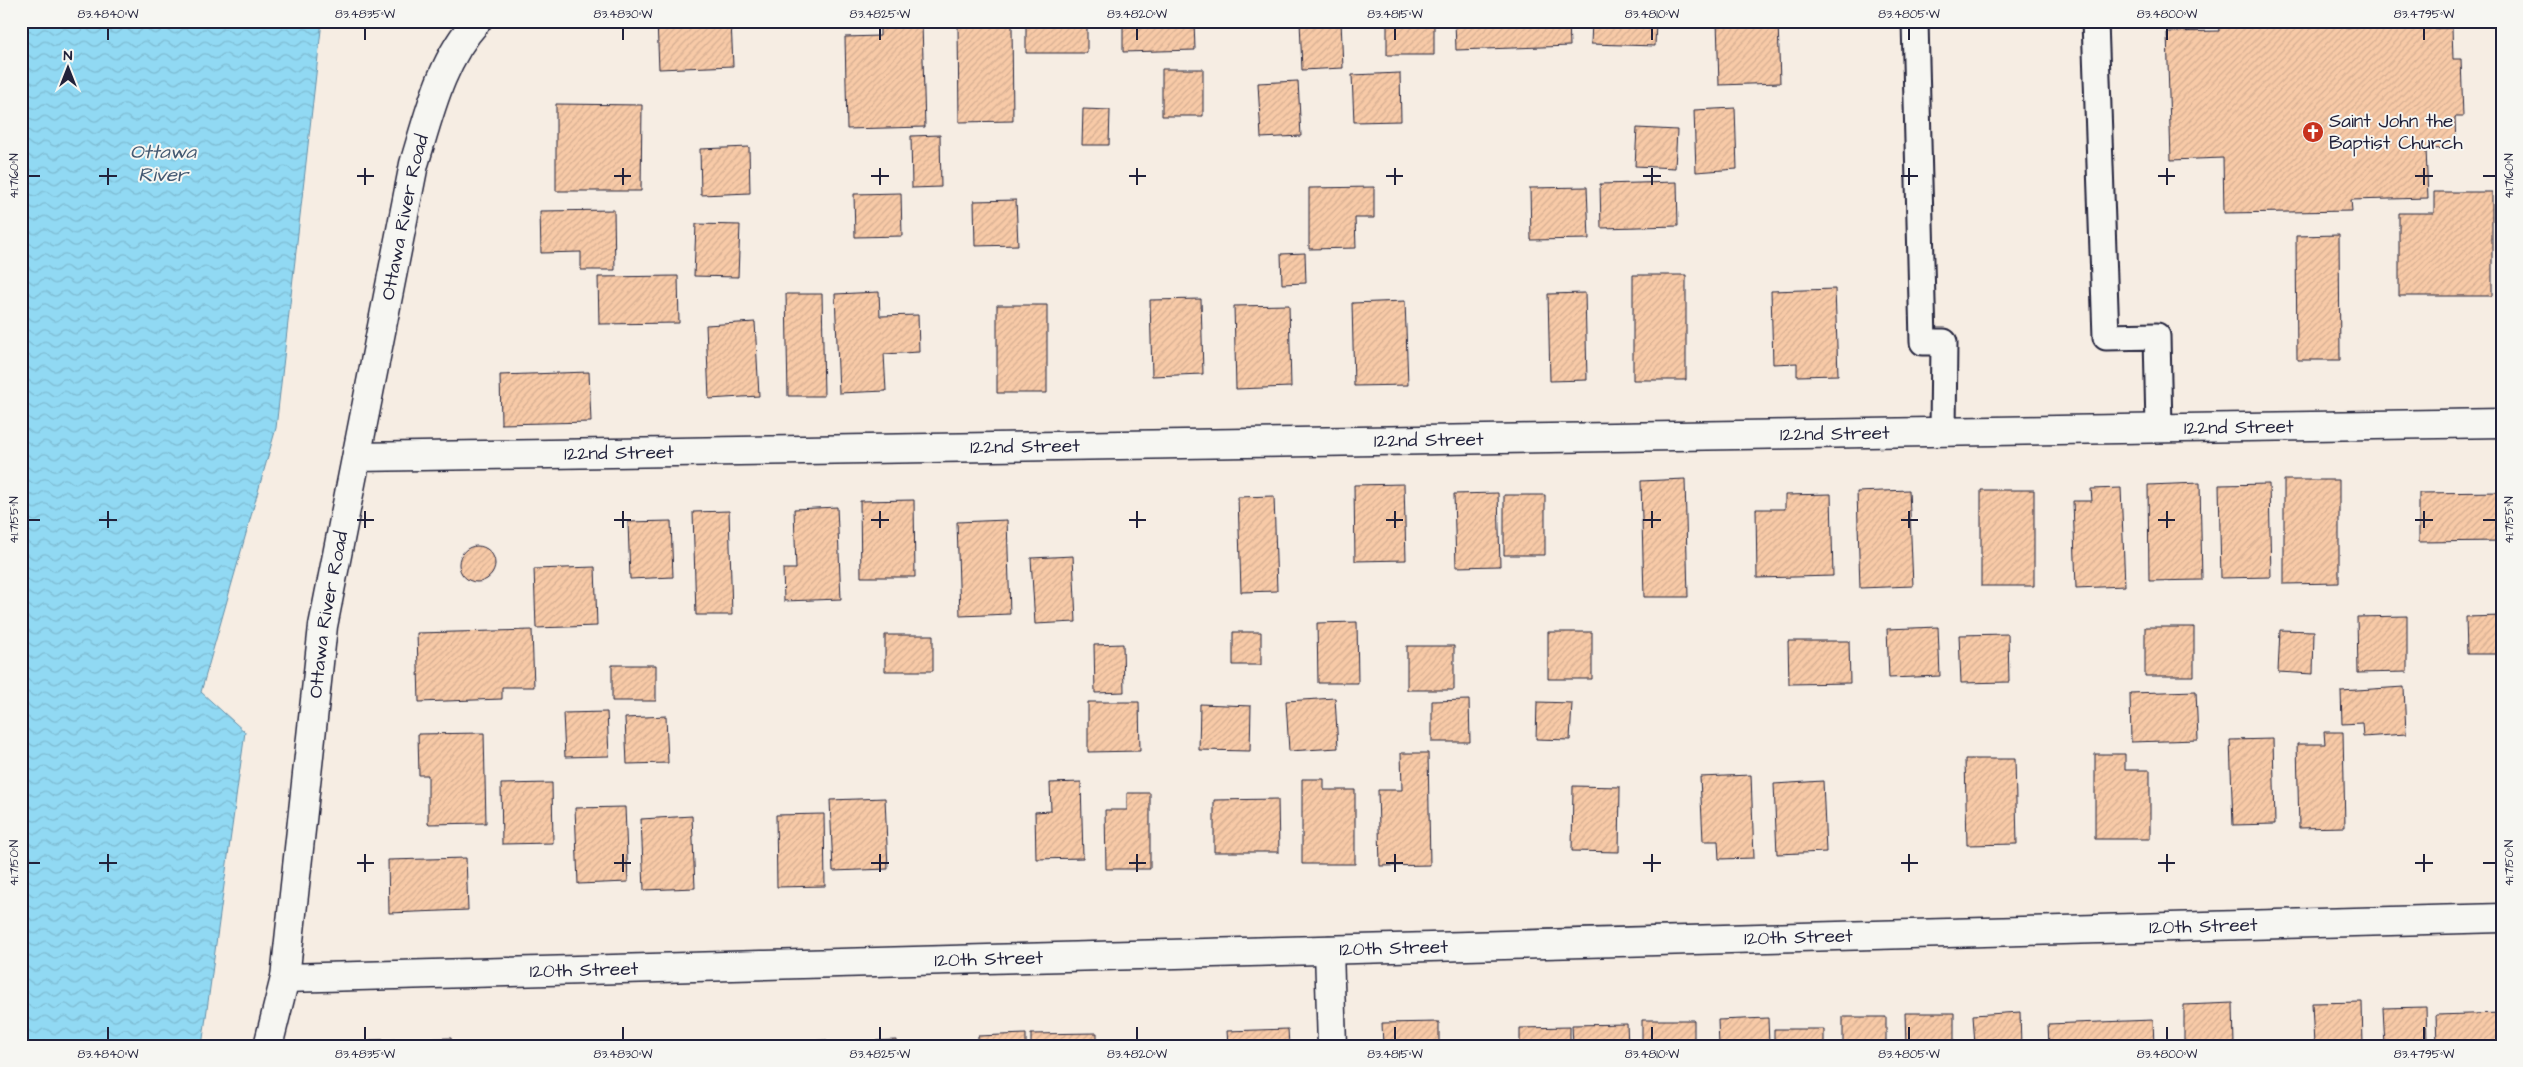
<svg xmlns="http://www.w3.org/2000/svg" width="2523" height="1067" viewBox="0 0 2523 1067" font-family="'Architects Daughter',sans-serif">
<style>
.water{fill:url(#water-waves);stroke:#6590a9}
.building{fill:url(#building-hatch);stroke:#22223b}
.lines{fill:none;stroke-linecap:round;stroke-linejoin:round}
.service-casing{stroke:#22223b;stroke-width:29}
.minor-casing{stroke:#22223b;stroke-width:31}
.tertiary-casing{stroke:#22223b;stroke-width:31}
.service{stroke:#f6f6f2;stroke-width:25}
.minor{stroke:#f6f6f2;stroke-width:28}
.tertiary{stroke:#f6f6f2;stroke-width:28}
.ticks{fill:none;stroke:#22223b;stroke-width:2}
.labels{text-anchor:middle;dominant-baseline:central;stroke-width:4;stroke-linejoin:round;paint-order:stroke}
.poi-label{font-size:19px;fill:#22223b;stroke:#f6f6f2;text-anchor:start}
.street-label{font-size:19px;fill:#22223b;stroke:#f6f6f2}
.water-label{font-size:20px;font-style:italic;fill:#435972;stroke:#f6f6f2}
.neatline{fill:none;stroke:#22223b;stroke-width:2}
.ticks-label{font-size:12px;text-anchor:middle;fill:#22223b}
</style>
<defs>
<pattern id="water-waves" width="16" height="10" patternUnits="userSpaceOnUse" patternTransform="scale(1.25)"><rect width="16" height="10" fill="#91d9f3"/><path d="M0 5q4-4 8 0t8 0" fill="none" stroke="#7dbad1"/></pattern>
<pattern id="building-hatch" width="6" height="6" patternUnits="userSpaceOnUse" patternTransform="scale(1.25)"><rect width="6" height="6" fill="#f8caa7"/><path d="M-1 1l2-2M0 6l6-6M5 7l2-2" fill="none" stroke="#d4ad91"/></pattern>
</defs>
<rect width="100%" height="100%" fill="#f6ede3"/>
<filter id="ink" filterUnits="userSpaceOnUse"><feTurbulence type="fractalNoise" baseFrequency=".02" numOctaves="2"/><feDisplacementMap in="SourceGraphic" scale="10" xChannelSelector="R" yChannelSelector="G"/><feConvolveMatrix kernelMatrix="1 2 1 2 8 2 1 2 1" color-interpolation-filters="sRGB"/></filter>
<g filter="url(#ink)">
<path class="water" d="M21 21H322L276 428 201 692 245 732 202 1046H21Z"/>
<path class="building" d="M657 21H731L733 66 659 69Z
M1026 21H1087V53H1026Z
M1123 21H1194L1195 50 1123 52Z
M1300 21H1341L1343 68 1302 70Z
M1387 21H1434V55H1387Z
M1455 21H1569L1570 46 1456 50Z
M1592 21H1656L1655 46 1591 44Z
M1717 21H1778L1780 83 1719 85Z
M2218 21H2346V27L2406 25V29L2452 28 2453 59H2461L2463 117H2455L2456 148 2426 149 2428 198 2351 200 2352 211 2224 213 2223 158 2171 160 2167 32 2219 31Z
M922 24 925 127 847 129 845 37 880 36V25Z
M1012 25 1013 121 959 122 958 26Z
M1162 69H1203V116H1162Z
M1400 73 1401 121 1354 122 1352 75Z
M1298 81 1301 136 1261 138 1258 83Z
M556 104 642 105 641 191H556Z
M1735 108 1737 169 1696 172 1694 110Z
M1083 109 1110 110 1109 145H1082Z
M1637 128 1677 130 1675 168 1635 166Z
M940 135 941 187 912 188 911 136Z
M749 147 750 193 701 195 700 149Z
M1677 182 1678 226 1601 228 1600 184Z
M1374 187V218H1355L1356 248 1309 249V188Z
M1587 187 1589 239 1531 240 1530 188Z
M2434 192H2492V296H2399V213H2434Z
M901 193 902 236 855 237 854 194Z
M1016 200 1018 245 975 246 974 201Z
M614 210 615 270H581V252L541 253 540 211Z
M696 224 740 225 738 277 694 276Z
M2339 235 2340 360H2297L2296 236Z
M1305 253 1306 283 1282 284 1281 254Z
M1633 275H1686V380H1633Z
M678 276 679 323 599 324 598 277Z
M1835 289 1838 375 1797 376V363L1773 364 1771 291Z
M879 292 880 316 918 315 919 352 884 354 886 391 839 393 835 294Z
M1585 293 1587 380 1550 381 1548 294Z
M786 294H822L824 396H788Z
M1201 299 1203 374 1152 376 1150 300Z
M1405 301 1408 385 1354 386 1352 303Z
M997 305H1047V393H997Z
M1289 305 1291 387 1236 389 1234 306Z
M755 322 759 396 709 399 706 325Z
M589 372 591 422 501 424 500 375Z
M1685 479 1688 597H1644L1641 481Z
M2284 480H2339V583L2284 584Z
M2200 483 2202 580 2149 581 2148 485Z
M1404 484 1406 560 1355 561 1354 485Z
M2269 484 2271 577 2221 578 2219 485Z
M2121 488 2125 586 2076 588 2073 501H2092L2091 489Z
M1909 490 1913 586 1860 588 1857 492Z
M1981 490H2034V586H1981Z
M2502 492V541L2419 542V493Z
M1498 493 1500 566 1456 567 1454 494Z
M1831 494 1833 576 1757 578 1756 509H1785V495Z
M1504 495H1545V555H1504Z
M1274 496 1277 591 1241 592 1238 497Z
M914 500 915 577H861L860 501Z
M837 507 841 599 784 601 783 569H796L794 509Z
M729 511 732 615H696L693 512Z
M1007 520 1010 614 960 616 957 522Z
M671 521 673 577 630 579 628 522Z
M459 564a18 18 0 1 1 36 0a18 18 0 1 1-36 0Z
M1073 556 1076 622 1035 624 1031 558Z
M595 567 597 626 536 628 534 569Z
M2407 616V672L2358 673 2357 617Z
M2502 616V654H2467L2466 617Z
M1357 622 1358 683H1318L1317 623Z
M1938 627 1940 676 1889 678 1887 629Z
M2145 627H2194V676H2145Z
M532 630 534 687H502V699L419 702 417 633Z
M2280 630 2314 631 2313 674 2278 672Z
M1233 632H1261V665H1233Z
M1548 632H1592V679H1548Z
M2008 634 2009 682 1961 683 1959 635Z
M885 635H933V671H885Z
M1788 641H1849L1850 683 1789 684Z
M1123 644 1124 692 1095 693 1094 645Z
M1407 646H1454V690H1407Z
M612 665H656V701H612Z
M2404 687 2406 734 2363 737 2362 723 2342 724 2341 691Z
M2196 691 2198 740 2131 742 2130 693Z
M1335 698 1338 748 1289 751 1286 701Z
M1469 700 1470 742H1432V701Z
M1088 702H1139L1140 751 1088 752Z
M1537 702 1572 703 1570 740 1536 739Z
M1200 704 1251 706 1250 751 1199 750Z
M607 712 609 756 565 757 563 713Z
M666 716 668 763 627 764 625 718Z
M2324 732H2343L2345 827 2299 828 2297 744H2325Z
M484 733 486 823 428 824V775H419L418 734Z
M2273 739 2275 824 2233 825 2230 740Z
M1401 753H1428L1430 865 1380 866 1378 790H1402Z
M2095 754H2125V770H2150V839H2095Z
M1965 759H2015L2017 844 1967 845Z
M1751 775 1754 858 1719 859 1718 841H1703L1700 777Z
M1302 779H1324V790H1355V864H1302Z
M1823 781 1826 852 1777 854 1774 784Z
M1081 782 1083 858 1036 859 1035 812 1051 811 1050 783Z
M552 783 553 843 502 844 501 784Z
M1573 786 1620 787 1619 852 1572 851Z
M1127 793H1150V869H1106L1105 810H1127Z
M885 798 888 869 833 871 830 800Z
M1278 799 1279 852H1214V800Z
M625 807 628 882 578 884 575 808Z
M824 814 825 886 777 887 776 815Z
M692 816 695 888 644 890 641 819Z
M466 858 468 910 389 913 388 860Z
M2362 1002 2363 1046H2314L2312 1003Z
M2233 1003 2234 1046H2184V1005Z
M2426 1007 2427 1046H2385L2383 1008Z
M2020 1012 2021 1046H1975L1973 1015Z
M1905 1013H1954V1046H1906Z
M2502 1013V1046H2437L2436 1015Z
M1843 1017H1886V1046H1843Z
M1768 1018 1769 1046H1719L1718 1020Z
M1642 1020H1694V1046H1642Z
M2153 1020 2154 1046H2049L2048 1024Z
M1439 1022V1046H1383L1382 1023Z
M1627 1024 1628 1046H1573L1572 1025Z
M1570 1027V1046H1520V1028Z
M1288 1029 1289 1046H1228L1227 1031Z
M1774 1029H1824V1046H1774Z
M1097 1033V1046H1031V1034Z
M1026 1034V1046H978V1036Z
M451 1038 452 1046H370V1040Z
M827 1040V1046H783V1042Z
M896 1040V1046H846V1042Z
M916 1042H960V1046H916Z
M1209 1042V1046H1166V1045Z"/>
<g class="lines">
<g class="service-casing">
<path id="service" d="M1915 21 1923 342H1944L1943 431
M2095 21 2106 337 2157 336 2159 428"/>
</g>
<g class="minor-casing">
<g id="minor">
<path id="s1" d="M357 457 2502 423"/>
<path d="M1329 950 1332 1046"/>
<path id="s2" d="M285 978 2502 918"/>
</g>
</g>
<g class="tertiary-casing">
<g id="tertiary">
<path id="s3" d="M268 1046 285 978 323 626 414 164C429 115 441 60 477 21"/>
</g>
</g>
<use href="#service" class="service"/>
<use href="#minor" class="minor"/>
<use href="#tertiary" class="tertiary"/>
</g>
</g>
<path class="ticks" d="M108 28V40M365 28V40M623 28V40M880 28V40M1137 28V40M1395 28V40M1652 28V40M1909 28V40M2167 28V40M2424 28V40M108 168V185M365 168V185M623 168V185M880 168V185M1137 168V185M1395 168V185M1652 168V185M1909 168V185M2167 168V185M2424 168V185M28 176H40M99 176H117M357 176H374M614 176H631M871 176H889M1129 176H1146M1386 176H1403M1643 176H1661M1901 176H1918M2158 176H2175M2415 176H2433M2483 176H2496M108 511V528M365 511V528M623 511V528M880 511V528M1137 511V528M1395 511V528M1652 511V528M1909 511V528M2167 511V528M2424 511V528M28 520H40M99 520H117M357 520H374M614 520H631M871 520H889M1129 520H1146M1386 520H1403M1643 520H1661M1901 520H1918M2158 520H2175M2415 520H2433M2483 520H2496M108 854V872M365 854V872M623 854V872M880 854V872M1137 854V872M1395 854V872M1652 854V872M1909 854V872M2167 854V872M2424 854V872M28 863H40M99 863H117M357 863H374M614 863H631M871 863H889M1129 863H1146M1386 863H1403M1643 863H1661M1901 863H1918M2158 863H2175M2415 863H2433M2483 863H2496M108 1027V1040M365 1027V1040M623 1027V1040M880 1027V1040M1137 1027V1040M1395 1027V1040M1652 1027V1040M1909 1027V1040M2167 1027V1040M2424 1027V1040"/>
<defs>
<g id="church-disc" transform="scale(1.125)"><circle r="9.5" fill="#c8321e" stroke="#f6f6f2"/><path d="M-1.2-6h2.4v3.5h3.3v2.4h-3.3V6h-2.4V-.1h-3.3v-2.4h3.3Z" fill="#fff"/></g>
</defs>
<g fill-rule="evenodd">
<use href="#church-disc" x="2313" y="132"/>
</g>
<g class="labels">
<g class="poi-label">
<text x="2329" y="121">Saint John the<tspan x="2329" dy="22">Baptist Church</tspan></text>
</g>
<g class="street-label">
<text stroke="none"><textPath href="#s3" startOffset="841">Ottawa River Road</textPath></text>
<text stroke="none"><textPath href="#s1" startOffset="1882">122nd Street</textPath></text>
<text stroke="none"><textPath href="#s1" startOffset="1478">122nd Street</textPath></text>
<text stroke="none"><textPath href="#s1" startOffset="1072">122nd Street</textPath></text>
<text stroke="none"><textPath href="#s1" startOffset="668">122nd Street</textPath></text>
<text stroke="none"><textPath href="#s1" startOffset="262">122nd Street</textPath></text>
<text stroke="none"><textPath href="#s3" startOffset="436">Ottawa River Road</textPath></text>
<text stroke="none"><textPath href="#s2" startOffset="1919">120th Street</textPath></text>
<text stroke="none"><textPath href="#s2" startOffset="1514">120th Street</textPath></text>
<text stroke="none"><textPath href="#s2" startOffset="1109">120th Street</textPath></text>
<text stroke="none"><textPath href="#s2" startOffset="704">120th Street</textPath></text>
<text stroke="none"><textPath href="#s2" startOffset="299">120th Street</textPath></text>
</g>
<g class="water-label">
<text x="163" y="152">Ottawa<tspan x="163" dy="23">River</tspan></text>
</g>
</g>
<rect width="2523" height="1067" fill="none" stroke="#f6f6f2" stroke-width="55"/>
<g transform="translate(68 68)" stroke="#f6f6f2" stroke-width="4" paint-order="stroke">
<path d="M0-4L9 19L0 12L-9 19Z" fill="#22223b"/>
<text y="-8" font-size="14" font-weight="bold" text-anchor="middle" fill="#22223b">N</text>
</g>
<rect x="28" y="28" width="2468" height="1012" class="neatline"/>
<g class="ticks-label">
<text x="108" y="18">83.4840°W</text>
<text x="365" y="18">83.4835°W</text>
<text x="623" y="18">83.4830°W</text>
<text x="880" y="18">83.4825°W</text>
<text x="1137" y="18">83.4820°W</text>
<text x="1395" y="18">83.4815°W</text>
<text x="1652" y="18">83.4810°W</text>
<text x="1909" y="18">83.4805°W</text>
<text x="2167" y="18">83.4800°W</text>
<text x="2424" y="18">83.4795°W</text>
<text transform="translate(14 176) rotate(-90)" y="4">41.7160°N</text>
<text transform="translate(2509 176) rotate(-90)" y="4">41.7160°N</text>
<text transform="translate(14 520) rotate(-90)" y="4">41.7155°N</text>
<text transform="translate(2509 520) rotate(-90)" y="4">41.7155°N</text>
<text transform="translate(14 863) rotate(-90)" y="4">41.7150°N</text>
<text transform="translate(2509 863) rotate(-90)" y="4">41.7150°N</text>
<text x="108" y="1058">83.4840°W</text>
<text x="365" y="1058">83.4835°W</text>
<text x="623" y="1058">83.4830°W</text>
<text x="880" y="1058">83.4825°W</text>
<text x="1137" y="1058">83.4820°W</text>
<text x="1395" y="1058">83.4815°W</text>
<text x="1652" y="1058">83.4810°W</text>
<text x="1909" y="1058">83.4805°W</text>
<text x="2167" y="1058">83.4800°W</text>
<text x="2424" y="1058">83.4795°W</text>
</g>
</svg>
